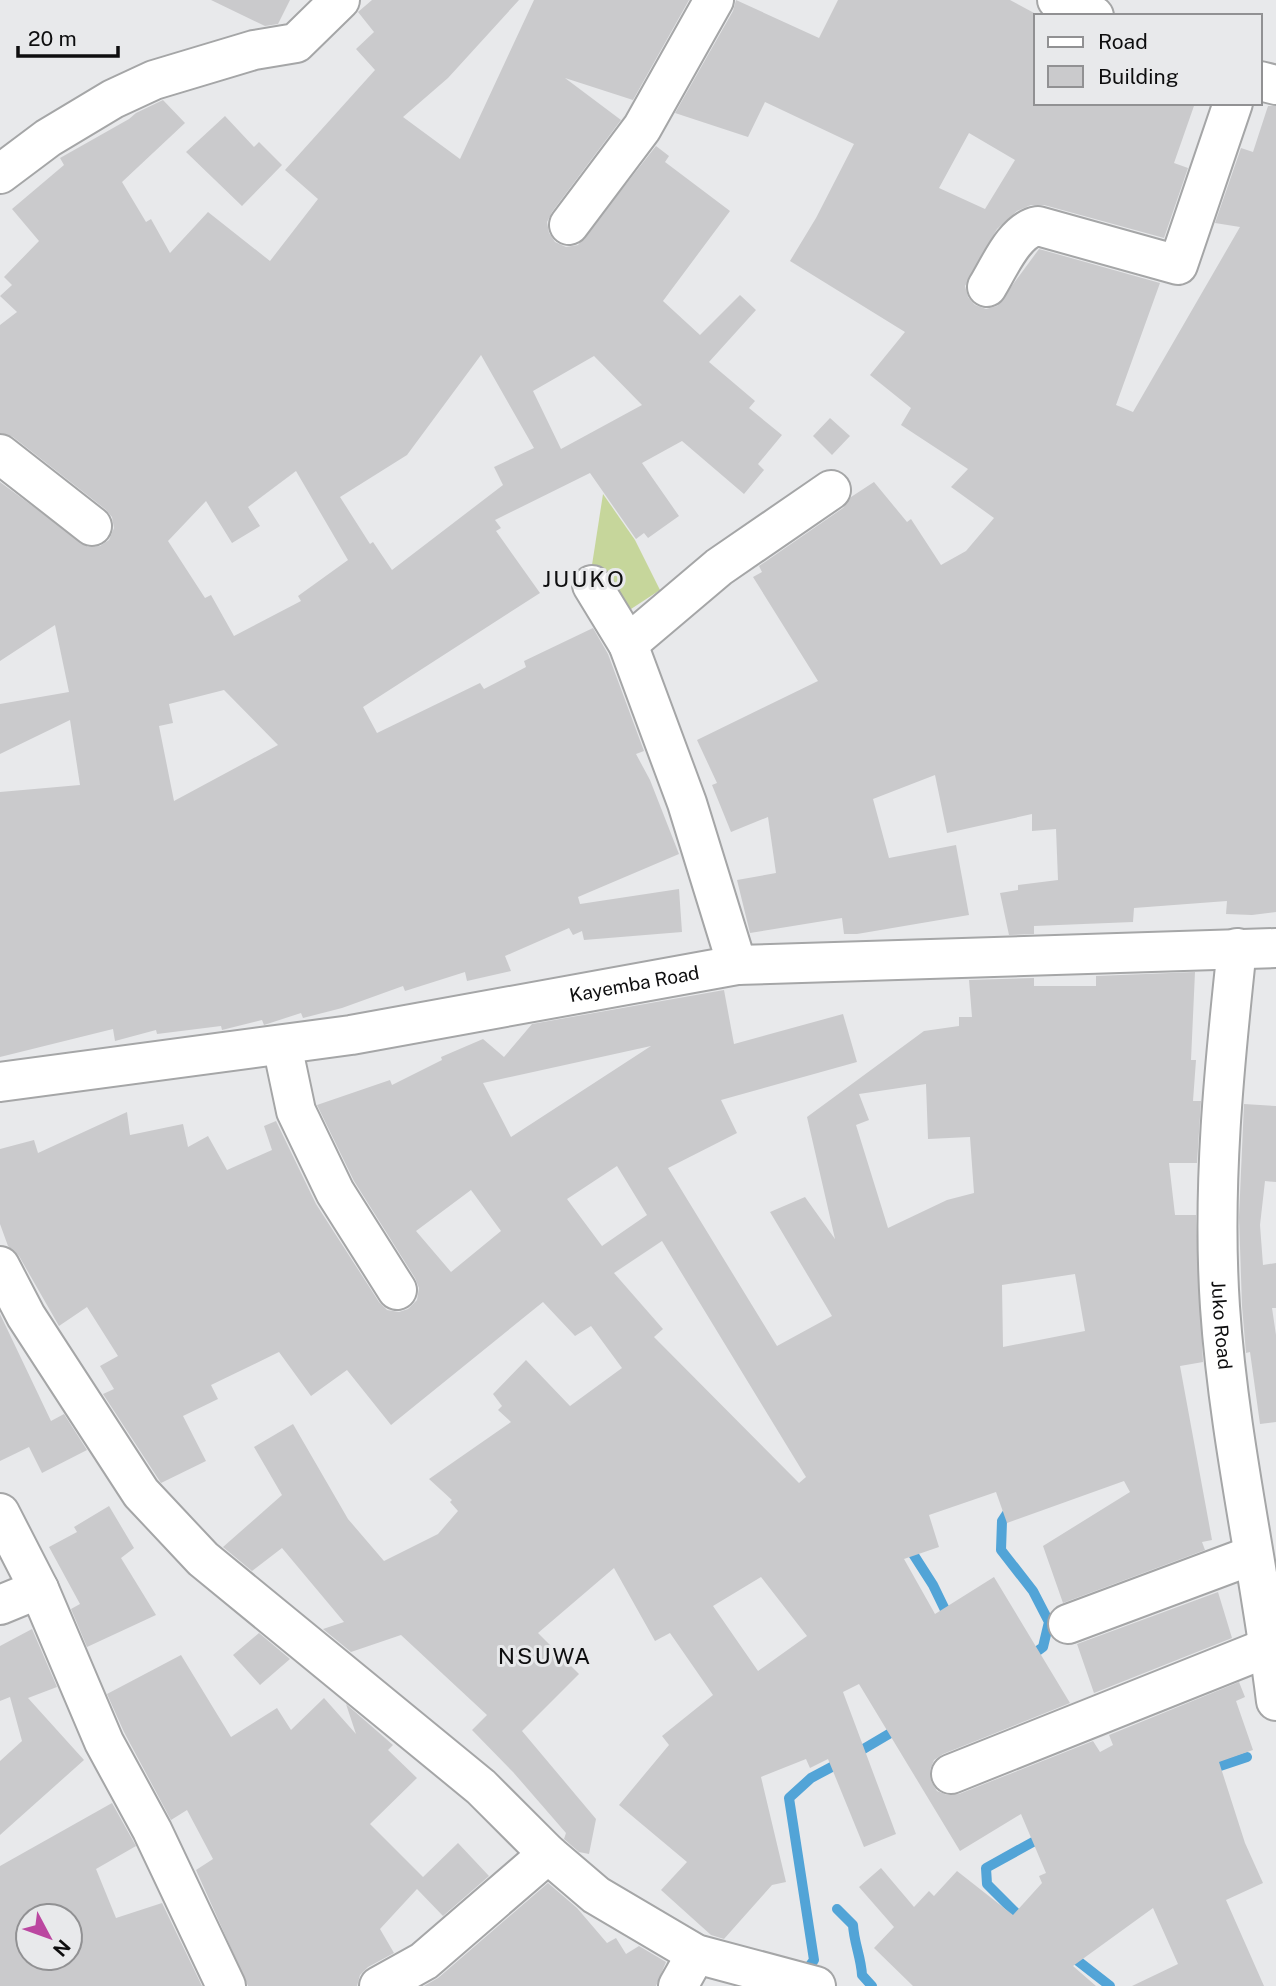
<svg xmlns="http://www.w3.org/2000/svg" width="1276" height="1986" viewBox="0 0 1276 1986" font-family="'Public Sans',sans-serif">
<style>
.green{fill:#c6d69b}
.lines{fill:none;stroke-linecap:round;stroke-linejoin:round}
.stream{stroke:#52a4d7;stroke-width:10}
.building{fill:#cacacc;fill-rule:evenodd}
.minor-casing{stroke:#a5a6a7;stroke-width:42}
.tertiary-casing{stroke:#a5a6a7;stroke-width:42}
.minor{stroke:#fff;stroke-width:38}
.tertiary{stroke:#fff;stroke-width:38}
.labels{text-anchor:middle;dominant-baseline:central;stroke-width:6;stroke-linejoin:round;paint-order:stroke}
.street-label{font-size:19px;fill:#0e0e0f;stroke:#e8e9eb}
.quarter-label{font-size:23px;letter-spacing:2px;fill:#0e0e0f;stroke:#e8e9eb}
</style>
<rect width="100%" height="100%" fill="#e8e9eb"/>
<path class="green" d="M603 494 635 540 660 590 631 609 592 565Z"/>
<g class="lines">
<path class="stream" d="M1012 1506 1002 1521 1001 1550 1033 1591 1049 1622 1043 1647 1028 1658
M908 1546 933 1585 949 1618
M855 1754 899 1728
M1208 1770 1247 1757
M837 1909 853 1925C854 1943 861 1957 862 1975L872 1986
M1023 1920 987 1884 986 1868 1042 1837
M1069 1954 1110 1986
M805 1972 814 1960 789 1798 811 1778 841 1762"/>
</g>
<path class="building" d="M211 0H290L278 24 265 26Z
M372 0H519L448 78 403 117 460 159 534 0H689L633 100 565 78 621 120 552 212 547 222 549 233 555 242 566 247 578 245 656 146 669 156 665 162 730 211 663 301 700 335 740 295 756 310 709 362 755 401 749 408 782 435 758 464 764 470 744 494 682 441 642 463 679 516 648 538 644 533 636 539 590 473 495 520 501 528 496 531 540 593 363 707 377 733 480 683 484 689 526 667 524 661 593 628 608 654 644 751 636 754 650 780 679 854 578 897 580 904 679 889 682 932 584 940 582 931 573 935 569 928 505 956 511 971 467 981 465 972 405 991 403 986 342 1008 303 1018 301 1013 264 1025 262 1020 222 1030 221 1026 157 1034 156 1030 115 1041 113 1029 0 1057V792L80 785 70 720 0 754V704L69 692 55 625 0 661V482L88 547 100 546 109 540 114 528 112 517 105 509 13 437 0 433V325L17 312 0 296 12 285 4 277 39 241 12 209 64 165 60 158 129 119 136 113 163 100 185 123 122 182 146 222 151 219 170 253 208 212 270 261 318 199 285 170 375 70 356 49 374 32 358 12ZM481 355 534 448 494 467 503 485 392 570 373 542 370 544 340 497 407 455ZM594 356 642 405 561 449 533 391ZM296 471 348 560 298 596 301 601 234 636 211 595 205 598 168 541 206 501 232 543 260 526 248 507ZM224 690 278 745 174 801 159 726 173 723 169 704Z
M736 0 819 38 838 0H1010L1036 14V103H1195L1174 163 1188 168 1164 238 1044 205H1031L1017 211 997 229 965 286 968 297 975 305 986 309 997 306 1039 249 1160 283 1116 405 1133 412 1240 227 1215 223 1241 148 1253 152 1268 106H1276V912L1252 915 1226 914 1227 901 1134 908 1133 922 1034 926V934L1009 935 1000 893 1018 890V885L1058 880 1056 829 1032 831V814L947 833 935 775 873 799 889 858 956 845 969 915 857 934H844L842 918 750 933 737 880 776 873 768 817 731 832 712 785 717 783 697 740 818 681 753 577 762 572 759 566 843 508 851 497 874 482 907 522 911 519 941 565 966 551 994 518 951 487 968 469 901 425 911 408 870 375 905 332 790 261 816 218 854 144 765 102 748 137 675 113 733 11ZM969 133 1015 160 985 209 939 188Z
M225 116 254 147 259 142 282 165 242 206 186 152Z
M830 418 850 436 832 455 813 436Z
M1195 972 1191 1060H1196L1193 1101H1201L1197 1163H1169L1175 1215H1196L1203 1362 1180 1366 1212 1540 1202 1542 1205 1550 1063 1603 1043 1546 1130 1492 1124 1481 1007 1523 996 1492 929 1515 939 1547 904 1559 935 1614 994 1577 1070 1703 943 1754 934 1760 930 1770 931 1781 937 1791 947 1795 959 1794 1093 1741 1100 1752 1113 1745 1109 1735 1239 1682 1245 1697 1236 1701 1253 1750 1219 1762 1245 1843 1263 1883 1226 1900 1264 1986H1132L1178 1964 1153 1908 1073 1966 1096 1986H913L874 1948 894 1927 859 1887 881 1868 914 1907 929 1891 934 1896 957 1871 1013 1915 1042 1883 1039 1876 1046 1873 1021 1814 960 1851 859 1684 843 1692 896 1834 864 1847 828 1759 810 1768 806 1759 761 1777 786 1882 772 1885 724 1939 711 1935 661 1890 687 1862 619 1805 669 1745 662 1736 713 1695 670 1633 655 1641 614 1568 538 1633 579 1674 522 1731 596 1819 589 1854 579 1852 564 1839 566 1833 513 1772 472 1730 487 1715 401 1635 351 1652 323 1629 344 1622 282 1548 252 1571 223 1547 282 1495 254 1447 293 1424 348 1519 384 1561 438 1534 458 1511 450 1502 452 1500 429 1479 511 1422 498 1410 502 1406 493 1394 526 1360 570 1406 622 1368 591 1326 575 1336 543 1302 391 1425 347 1370 311 1396 279 1352 211 1385 218 1399 183 1416 206 1461 161 1483 103 1394 114 1389 100 1366 118 1356 87 1307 59 1326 19 1256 8 1246 0 1224V1149L34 1140 38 1153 127 1112 130 1135 183 1124 188 1147 208 1136 227 1170 272 1150 264 1126 276 1121 316 1204 379 1302 387 1310 399 1312 408 1309 417 1300 419 1288 415 1278 354 1181 317 1105 390 1080 392 1085 442 1060 441 1057 483 1039 504 1057 532 1024 724 990 734 1044 843 1014 857 1062 721 1100 737 1133 668 1168 777 1346 832 1316 770 1212 805 1197 835 1239 807 1117 924 1031 959 1026V1017H972L969 980 1034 978V986H1096V976ZM651 1046 511 1137 483 1083 524 1074ZM926 1084 928 1139 970 1137 974 1193 947 1200 888 1228 856 1125 869 1120 859 1094ZM617 1166 647 1215 602 1246 567 1199ZM471 1190 501 1231 451 1272 416 1231ZM662 1241 806 1477 799 1483 654 1337 663 1329 614 1273ZM1075 1274 1085 1331 1003 1347 1002 1285ZM761 1577 807 1636 758 1671 713 1606Z
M1244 1104 1276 1106V1182L1265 1181 1260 1225 1263 1265 1276 1263V1308H1272L1276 1335V1422L1260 1424 1250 1352 1246 1353 1242 1306 1239 1217Z
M0 1314 51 1421 64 1414 87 1450 42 1473 29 1447 0 1461Z
M109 1506 134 1548 121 1558 156 1615 87 1647 71 1609 80 1604 49 1547 77 1532 74 1527Z
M1218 1592 1232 1638 1094 1693 1077 1644Z
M32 1629 57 1687 28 1698 84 1760 0 1835V1761L22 1741 10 1697 0 1701V1646Z
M259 1633 290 1659 260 1685 233 1655Z
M181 1655 231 1737 277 1708 291 1730 324 1698 356 1734 346 1704 393 1745 388 1750 417 1778 370 1824 423 1877 458 1843 489 1876 443 1916 417 1889 380 1929 394 1953 368 1967 360 1975 357 1986H248L196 1870 213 1859 187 1810 171 1820 124 1732 107 1694Z
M112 1803 136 1846 96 1869 116 1918 162 1903 202 1986H0V1866ZM28 1916H70V1958H28Z
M548 1883 577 1908 607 1943 616 1938 626 1954 639 1946 666 1962 656 1986H424L438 1978Z"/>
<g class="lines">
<g class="minor-casing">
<g id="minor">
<path d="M1057 0 1094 16"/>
<path d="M1260 81 1276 85"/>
<path d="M0 174 48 138 113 99 154 80 254 50 296 43 340 0"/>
<path d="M569 225 642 128 714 0"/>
<path d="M987 287C999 268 1014 230 1038 226L1178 265 1233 103"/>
<path d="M0 454 92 526"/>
<path d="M592 585 628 644 687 803 737 965"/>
<path d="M628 644 719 567 831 490"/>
<path id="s1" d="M1237 948C1224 1068 1212 1187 1220 1307 1229 1440 1260 1569 1276 1701"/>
<path d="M282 1045 296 1111 335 1192 397 1290"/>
<path d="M0 1266 26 1316 141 1493 203 1559 481 1787 548 1854 596 1895 696 1954 816 1986"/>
<path d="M0 1513 39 1589 104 1742 152 1830 226 1986"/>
<path d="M0 1605 39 1589"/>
<path d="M1068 1624 1253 1555"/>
<path d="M951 1774 1269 1647"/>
<path d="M379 1986 424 1961 548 1854"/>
<path d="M678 1986 696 1954"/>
</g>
</g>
<g class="tertiary-casing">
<g id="tertiary">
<path id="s2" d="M0 1082 351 1035 737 965 1276 948"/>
</g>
</g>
<use href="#minor" class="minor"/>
<use href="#tertiary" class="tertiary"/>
</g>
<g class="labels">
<g class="street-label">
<text stroke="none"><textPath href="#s2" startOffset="642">Kayemba Road</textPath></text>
<text stroke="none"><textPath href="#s1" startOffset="378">Juko Road</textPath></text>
</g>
<g class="quarter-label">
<text x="584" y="578">JUUKO</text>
<text x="545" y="1655">NSUWA</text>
</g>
</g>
<rect x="1034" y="14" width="228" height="91" fill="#e8e9eb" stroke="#919193" stroke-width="2"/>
<rect x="1048" y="37" width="35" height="10" fill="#ffffff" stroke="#919193" stroke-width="2"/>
<text x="1098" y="49" font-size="21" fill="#0e0e0f">Road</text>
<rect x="1048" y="66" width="35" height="21" fill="#cacacc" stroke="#919193" stroke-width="2"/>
<text x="1098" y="84" font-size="21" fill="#0e0e0f">Building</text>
<g transform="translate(49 1937) rotate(131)"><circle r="33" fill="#e8e9eb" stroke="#919193" stroke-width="2"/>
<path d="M0-5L12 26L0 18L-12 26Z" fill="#bb47a0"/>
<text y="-10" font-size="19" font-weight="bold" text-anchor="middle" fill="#0e0e0f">N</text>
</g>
<path d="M18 46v10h100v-10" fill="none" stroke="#0e0e0f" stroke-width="3.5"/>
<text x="28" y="46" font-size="21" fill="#0e0e0f" stroke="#e8e9eb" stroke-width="5" paint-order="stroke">20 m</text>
</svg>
